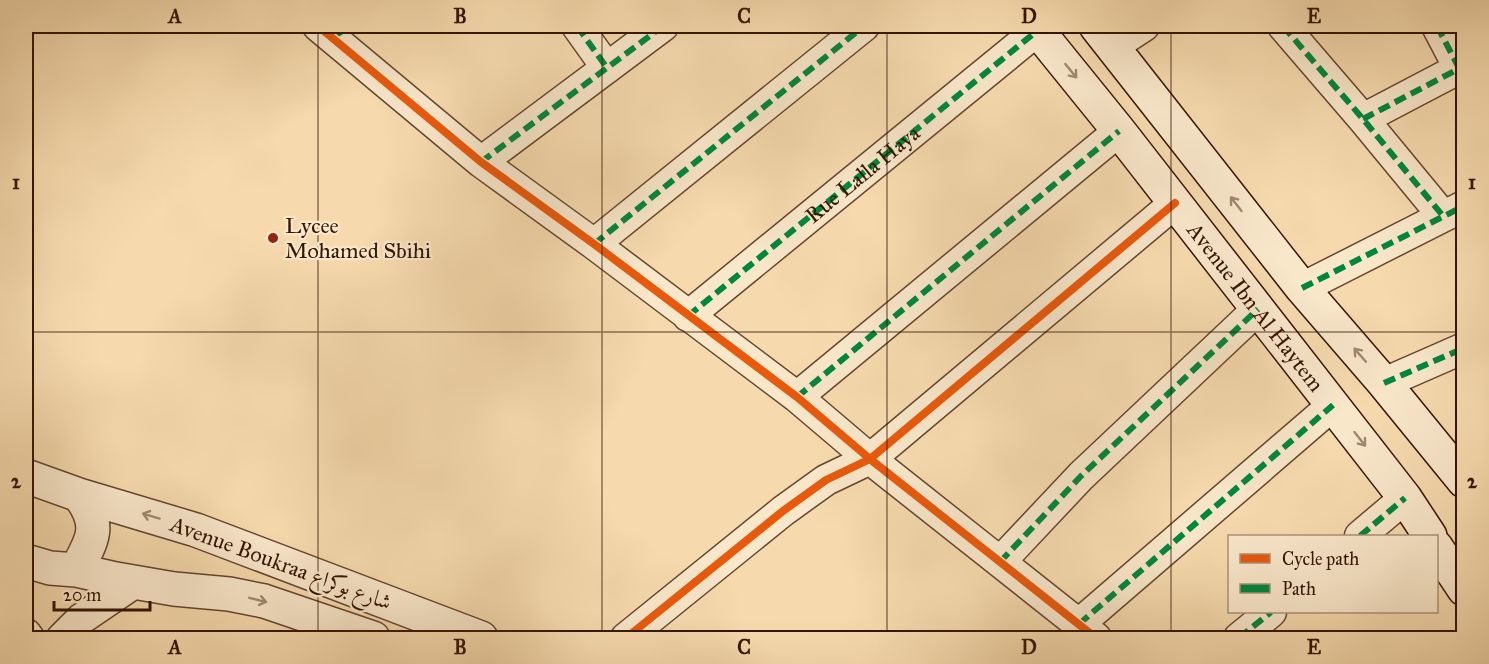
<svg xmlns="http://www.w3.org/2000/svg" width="1489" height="664" viewBox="0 0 1489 664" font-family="'IM FELL Great Primer',Amiri,serif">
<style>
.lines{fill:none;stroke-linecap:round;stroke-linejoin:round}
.minor-casing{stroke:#64462e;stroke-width:33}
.tertiary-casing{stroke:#64462e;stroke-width:36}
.secondary-casing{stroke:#341404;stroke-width:36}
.minor{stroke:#f9e7ca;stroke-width:30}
.tertiary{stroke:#f9e7ca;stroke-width:33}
.secondary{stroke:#f9e7ca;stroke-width:33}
.quiet{stroke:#00873e;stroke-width:6;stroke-dasharray:12 6;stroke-linecap:butt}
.cycleway-casing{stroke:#f9e7ca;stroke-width:11}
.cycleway{stroke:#e8590c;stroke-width:8}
.oneway{stroke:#a08871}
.grid{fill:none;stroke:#341404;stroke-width:1.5;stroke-opacity:0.55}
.poi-dot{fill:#8f2418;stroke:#f9e7ca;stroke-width:2}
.labels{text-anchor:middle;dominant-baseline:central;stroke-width:4.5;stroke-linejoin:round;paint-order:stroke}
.street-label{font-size:22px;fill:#341404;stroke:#f9e7ca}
.poi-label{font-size:22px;fill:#341404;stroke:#f9e7ca;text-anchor:start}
.neatline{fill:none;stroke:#341404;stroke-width:2}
.grid-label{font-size:20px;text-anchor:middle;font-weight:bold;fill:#341404}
</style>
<rect width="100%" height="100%" fill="#f6daae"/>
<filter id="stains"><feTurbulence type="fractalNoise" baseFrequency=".00333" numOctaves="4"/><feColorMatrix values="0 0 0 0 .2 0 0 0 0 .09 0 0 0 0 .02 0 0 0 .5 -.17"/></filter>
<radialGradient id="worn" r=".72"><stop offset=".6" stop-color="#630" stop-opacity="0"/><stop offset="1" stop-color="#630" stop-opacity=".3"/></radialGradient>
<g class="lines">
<g class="minor-casing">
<path id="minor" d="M318 26 481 162 594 244 797 397 870 459 1096 638
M577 26 607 68
M1283 26 1363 119 1443 216
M1437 26 1459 68
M1112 47 1144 26
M1363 119 1464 66
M481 162 663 26
M594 244 864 26
M1302 288 1464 206
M688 316 1038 30
M1384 383 1464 348
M797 397 1119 131
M1360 536 1405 498
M1000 562 1081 476 1258 309
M1079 624 1333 405
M26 634 29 638
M62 638 81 619 134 583
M626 638 783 511 826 480 870 459 1175 203
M1239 638 1271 612"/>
</g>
<g class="tertiary-casing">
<path id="tertiary" d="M26 476 79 495 196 530 481 638
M26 561 50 568 76 570 116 579 174 589 229 594 264 601 373 638
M76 570C93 540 102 525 79 495"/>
</g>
<g class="secondary-casing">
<g id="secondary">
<path id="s1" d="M1034 26 1119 131 1405 498 1430 536"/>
<path d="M1096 26 1302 288 1384 383 1464 481"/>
<path d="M1436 547 1464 589"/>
</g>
</g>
<use href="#minor" class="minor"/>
<use href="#tertiary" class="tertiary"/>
<use href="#secondary" class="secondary"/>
<g class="quiet">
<path d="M577 26 607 68"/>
<path d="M1283 26 1363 119 1443 216"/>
<path d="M1437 26 1459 68"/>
<path d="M333 37 350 26"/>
<path d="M1363 119 1464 66"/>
<path d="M481 162 663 26"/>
<path d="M594 244 864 26"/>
<path d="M1302 288 1464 206"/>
<path id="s2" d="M688 316 1038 30"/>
<path d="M1384 383 1464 348"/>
<path d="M797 397 1119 131"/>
<path d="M1360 536 1405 498"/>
<path d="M1000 562 1081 476 1258 309"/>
<path d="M1079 624 1333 405"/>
<path d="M1239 638 1271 612"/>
</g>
<g class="cycleway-casing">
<path id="cycleway" d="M318 26 481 162 594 244 797 397 870 459 1096 638
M626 638 783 511 826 480 870 459 1175 203"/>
</g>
<use href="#cycleway" class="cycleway"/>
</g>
<defs><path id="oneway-shaft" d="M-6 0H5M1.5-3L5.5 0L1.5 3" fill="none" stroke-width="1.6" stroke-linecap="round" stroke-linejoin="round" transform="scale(1.5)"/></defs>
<g class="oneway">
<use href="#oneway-shaft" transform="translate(1071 71) rotate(51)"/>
<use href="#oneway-shaft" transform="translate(1236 204) rotate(-128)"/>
<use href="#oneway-shaft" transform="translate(1360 355) rotate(-131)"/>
<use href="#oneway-shaft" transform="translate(1360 439) rotate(52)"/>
<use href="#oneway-shaft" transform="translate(151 516) rotate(-163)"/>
<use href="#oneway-shaft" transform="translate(258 600) rotate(14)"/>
</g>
<path class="grid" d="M318 26V638M602 26V638M887 26V638M1171 26V638M26 332H1464"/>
<circle class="poi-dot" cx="273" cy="238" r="6"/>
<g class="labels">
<g class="street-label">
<text stroke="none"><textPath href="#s2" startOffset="225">Rue Lalla Haya</textPath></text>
<text stroke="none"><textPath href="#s1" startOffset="358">Avenue Ibn Al Haytem</textPath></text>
<text transform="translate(281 563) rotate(20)">Avenue Boukraa شارع بوكراع</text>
</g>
<g class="poi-label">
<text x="285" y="225">Lycee<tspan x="285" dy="25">Mohamed Sbihi</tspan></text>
</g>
</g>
<rect width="1489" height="664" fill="none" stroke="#f6daae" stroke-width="66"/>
<rect x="1228" y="535" width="210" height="78" fill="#f9e7ca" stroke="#aa937b" stroke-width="1.5"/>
<rect x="1240" y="554" width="30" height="9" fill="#e8590c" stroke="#aa937b" stroke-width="1.5"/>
<text x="1282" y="565" font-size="18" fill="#341404">Cycle path</text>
<rect x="1240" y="584" width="30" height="9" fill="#00873e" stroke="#aa937b" stroke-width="1.5"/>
<text x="1282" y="595" font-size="18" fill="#341404">Path</text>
<path d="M54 601v9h96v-9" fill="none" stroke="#341404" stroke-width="3"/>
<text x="63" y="601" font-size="18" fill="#341404" stroke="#f9e7ca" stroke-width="4.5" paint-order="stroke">20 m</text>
<rect x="33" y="33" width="1423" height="598" class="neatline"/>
<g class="grid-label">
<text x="175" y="23">A</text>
<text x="460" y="23">B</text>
<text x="744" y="23">C</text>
<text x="1029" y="23">D</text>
<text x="1314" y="23">E</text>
<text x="16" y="189">1</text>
<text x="1472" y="189">1</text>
<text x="16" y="488">2</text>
<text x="1472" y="488">2</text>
<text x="175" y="654">A</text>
<text x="460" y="654">B</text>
<text x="744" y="654">C</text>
<text x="1029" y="654">D</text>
<text x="1314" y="654">E</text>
</g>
<rect width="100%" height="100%" filter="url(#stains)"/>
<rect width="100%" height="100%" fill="url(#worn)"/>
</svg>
